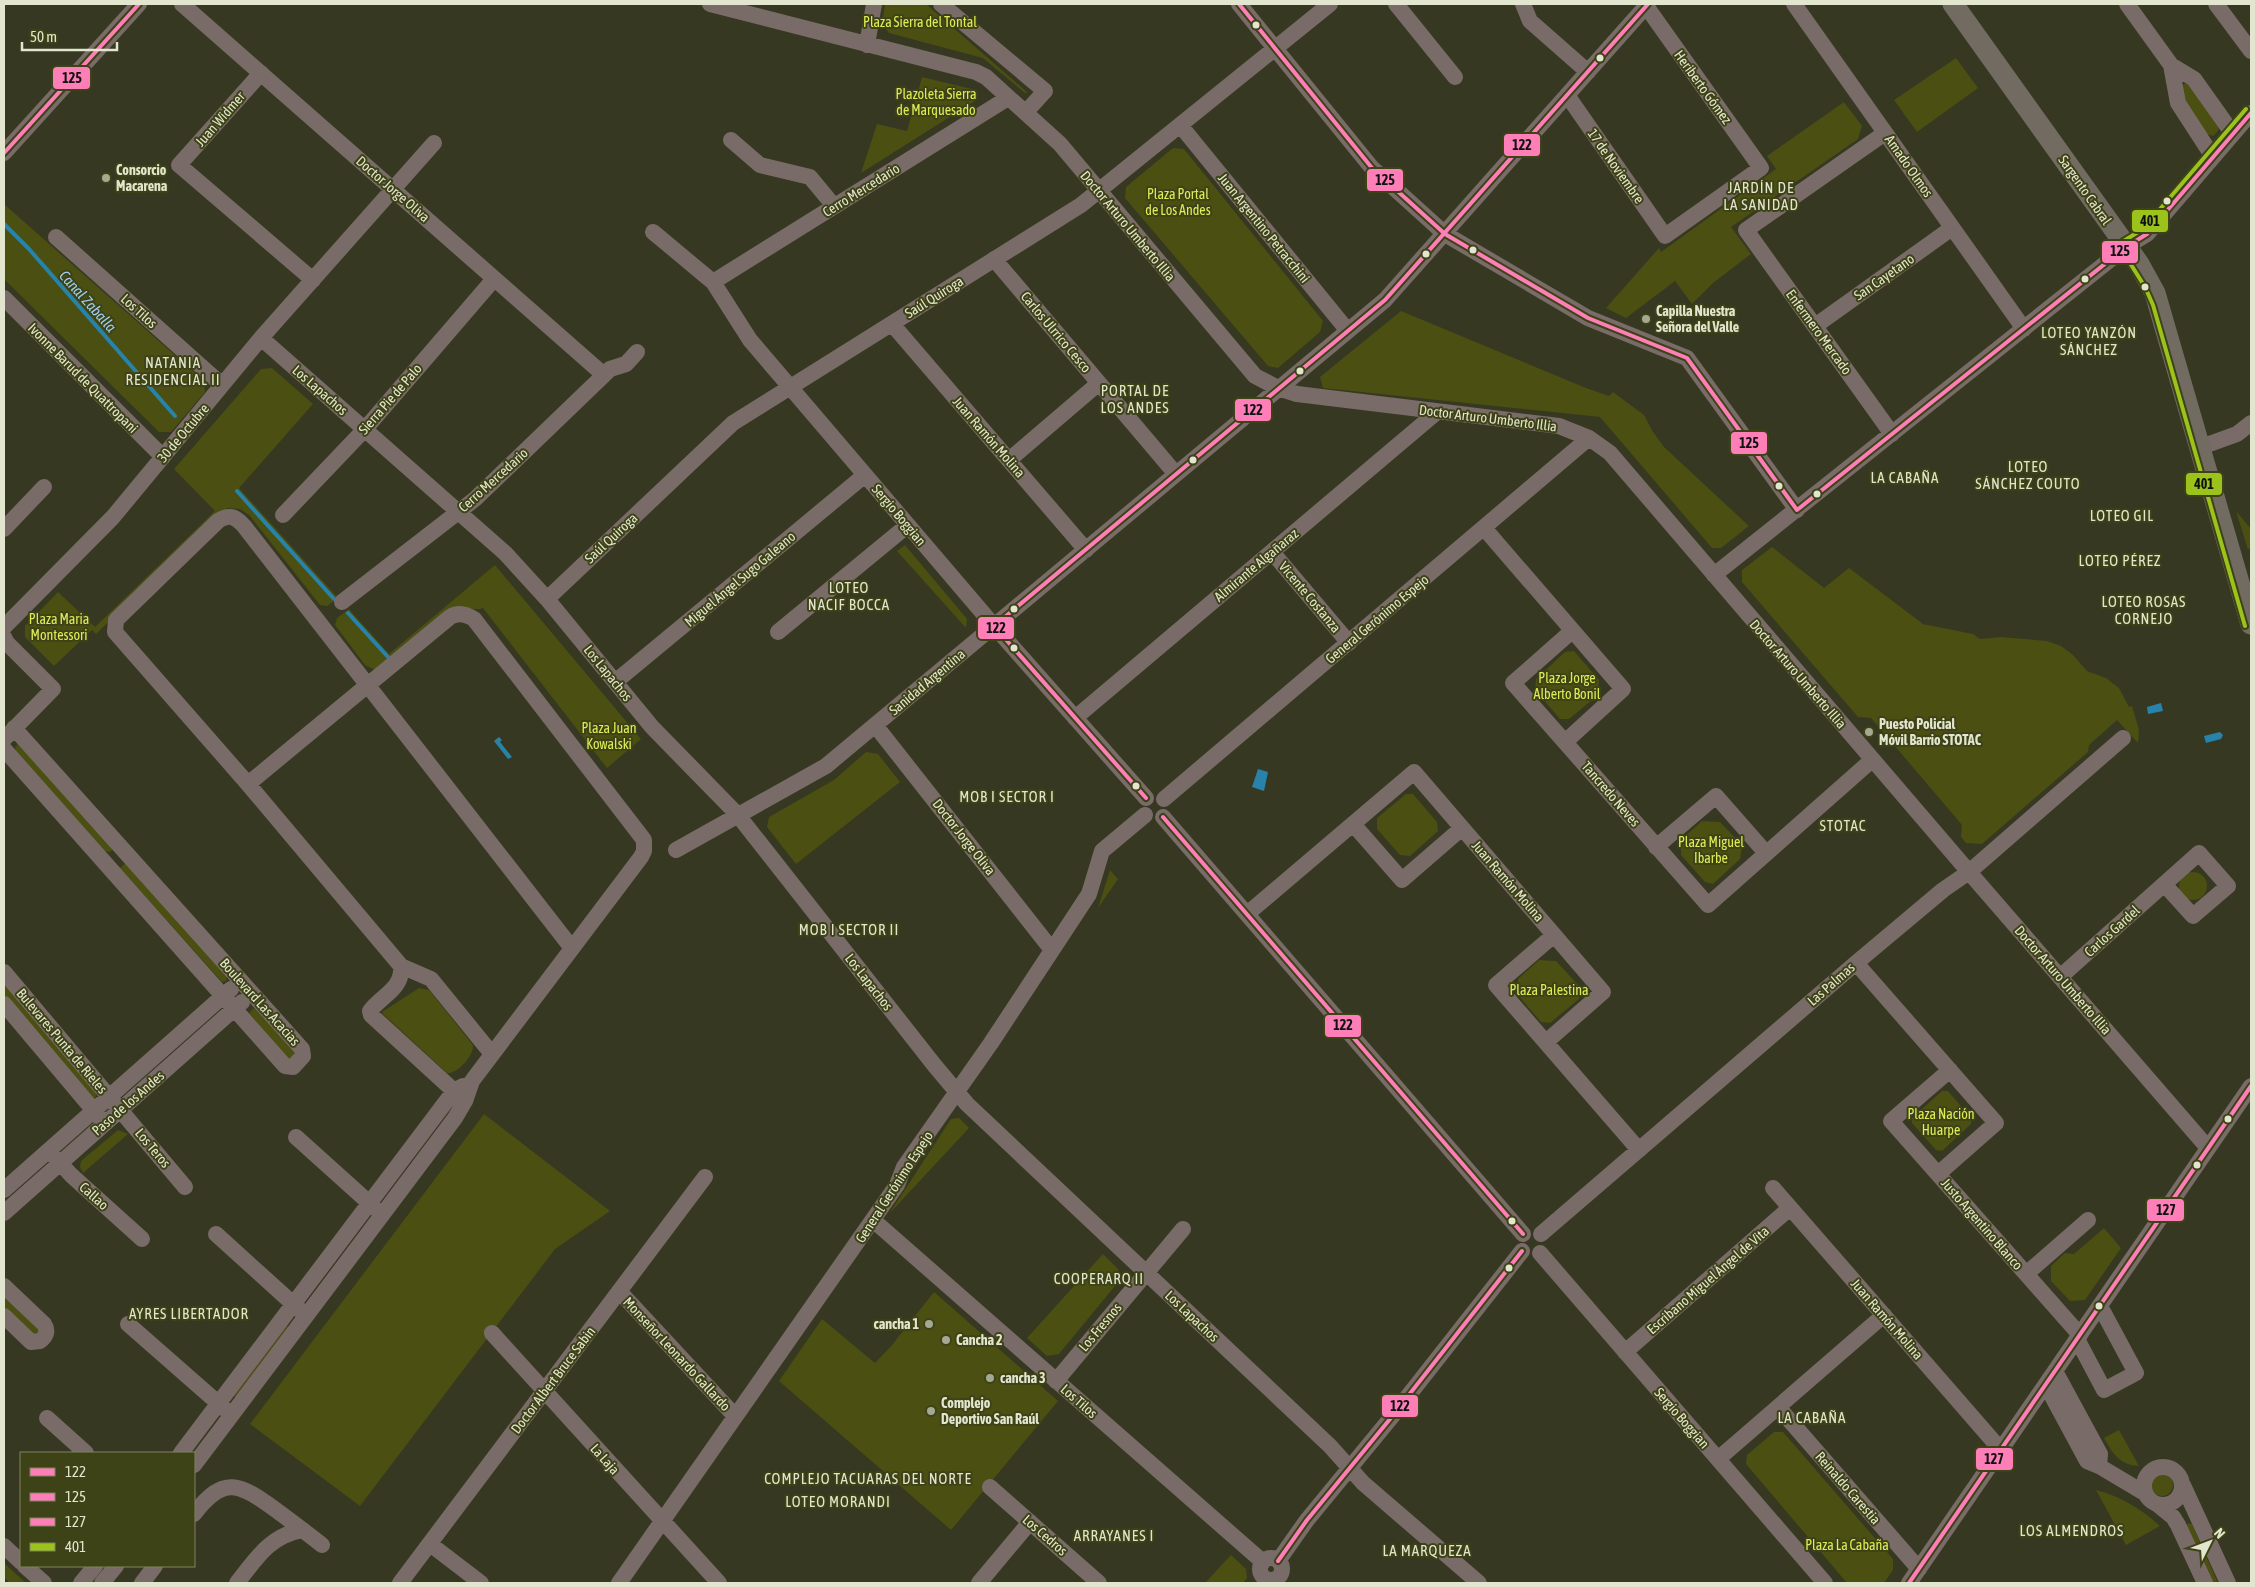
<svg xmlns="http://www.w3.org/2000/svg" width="2255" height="1587" viewBox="0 0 2255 1587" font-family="'Asap Condensed',sans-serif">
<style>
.green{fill:#4b4f12}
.water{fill:#2883aa}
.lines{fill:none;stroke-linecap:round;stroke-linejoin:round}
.stream{stroke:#2883aa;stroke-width:4}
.minor{stroke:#796b68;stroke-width:16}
.major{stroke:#726b62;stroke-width:21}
.bus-1-casing{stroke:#3e4217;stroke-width:8}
.bus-2-casing{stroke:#3e4217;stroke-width:8}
.bus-3-casing{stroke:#3e4217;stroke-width:8}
.bus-4-casing{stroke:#3e4217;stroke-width:8}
.bus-1{stroke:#fe7eb8;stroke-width:4}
.bus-2{stroke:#fe7eb8;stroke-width:4}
.bus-3{stroke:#fe7eb8;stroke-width:4}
.bus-4{stroke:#9cc31c;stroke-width:4}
.bus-dot{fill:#e3e6ce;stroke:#3e4217;stroke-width:2}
.poi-dot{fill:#a6a991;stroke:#3e4217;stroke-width:2}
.labels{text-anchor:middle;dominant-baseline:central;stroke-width:4;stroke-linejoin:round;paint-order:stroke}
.park-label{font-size:14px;fill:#dfec57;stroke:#3e4217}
.street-label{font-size:14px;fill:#e3e6ce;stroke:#3e4217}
.poi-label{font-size:14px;font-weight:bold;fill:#e3e6ce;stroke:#3e4217;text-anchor:start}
.neighbourhood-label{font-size:15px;letter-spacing:1px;fill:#e3e6ce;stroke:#3e4217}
.water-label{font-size:15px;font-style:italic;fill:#9ed1ef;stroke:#3e4217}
.line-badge{stroke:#3e4217;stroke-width:2}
.pale-badge-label{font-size:14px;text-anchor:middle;font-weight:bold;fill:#111}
</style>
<rect width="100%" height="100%" fill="#363821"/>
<path class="green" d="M885 4H926L1028 93H1025L983 58 889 33 882 24Z
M1956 58 1978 88 1917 132 1894 100Z
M922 77 976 90 975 101 861 173 877 124 907 131Z
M2189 83 2219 127 2218 131 2213 136 2206 134 2181 95V88L2184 84Z
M1844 102 1862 126 1858 139 1731 227 1751 254 1713 283 1692 304 1675 281 1626 318 1606 308 1659 248 1661 252 1776 169 1767 156Z
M1173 148 1184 149 1323 321 1320 332 1278 368 1268 366 1125 198 1126 187Z
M4 204 204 381 205 392 171 432H159L4 279Z
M1401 311 1586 388 1609 396 1613 392 1644 415 1653 432 1664 447 1749 526 1721 548H1712L1600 417 1323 388 1320 377Z
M272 368 313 404 239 488 338 598 327 606 320 605 249 515 240 509 227 508 96 634 92 630 54 666 25 637V626L58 592 95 627 215 511 174 469 261 369Z
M2236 511 2251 529V546L2248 550Z
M905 545 967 619 966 628 897 551Z
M1772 547 1824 588 1849 568 1923 624 1973 634 1980 639 2001 637 2047 641 2061 646 2072 654 2087 671 2106 678 2119 688 2129 707 2132 706 2139 730 2138 743 2117 720 2089 745 2088 752 1982 844 1966 843 1961 837 1962 825 1871 718 1858 717 1742 582V570Z
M495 565 641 739 607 768 483 608C473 612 463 604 451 608L375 670 365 665 335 625 337 618 349 609 389 654Z
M1574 651 1599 680 1598 695 1569 719H1560L1535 690 1536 679 1565 652Z
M19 743 113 849 110 852 105 851 16 751 15 747Z
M866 752 878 754 900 782 796 864 767 827 769 817 834 780Z
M1406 794H1413L1437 822 1438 831 1410 856 1400 855 1377 829V818Z
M1702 821 1720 822 1742 845 1740 859 1713 884 1705 882 1681 855V840Z
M127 862 227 976 226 981 222 982 120 868Z
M1110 870 1118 879 1098 908Z
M2179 886a14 14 0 1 1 28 0a14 14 0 1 1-28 0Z
M1539 960 1556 961 1580 987 1579 999 1550 1023 1541 1022 1517 994 1518 979Z
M4 981 97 1093 95 1098 91 1099 4 997Z
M419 988 429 990 473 1045C474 1055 458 1074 447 1073L383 1014 382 1012Z
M254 1008 297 1054 290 1061 249 1013Z
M1942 1091H1948L1971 1118V1124L1942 1151 1936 1150 1912 1123V1118Z
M484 1114 610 1211 555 1249 360 1506 250 1424Z
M959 1118 969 1128 889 1214 951 1119Z
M118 1130 128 1134 83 1173 80 1167 81 1161Z
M2104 1228 2121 1248 2085 1300 2070 1301 2051 1281V1266L2065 1253 2074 1254Z
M1103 1254 1118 1269 1119 1281 1059 1354 1047 1356 1027 1338Z
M934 1292 1058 1401 951 1530 779 1381 822 1319 875 1363 892 1345Z
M4 1295 40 1329 37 1337 4 1310Z
M287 1325 288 1327 237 1396H234L233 1395Z
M2119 1430 2139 1466C2120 1465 2113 1454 2104 1438Z
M1774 1432H1783L1893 1559V1570L1884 1583H1847L1746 1464 1747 1455Z
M2151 1485a11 11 0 1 1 22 0a11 11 0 1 1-22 0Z
M2096 1490C2122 1497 2140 1508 2160 1526L2126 1545Z
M2189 1523 2192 1524 2218 1583H2212L2186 1525Z
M1231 1555 1246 1569 1247 1578 1243 1583H1205Z
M4 1563 26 1583H10L4 1578Z"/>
<path class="water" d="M2161 703 2163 711 2148 714 2147 707Z
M2220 732 2223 735 2221 739 2206 743 2204 736Z
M499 737 502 740 500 742 512 757 508 759 494 741Z
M1258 769 1268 772 1264 791 1252 787Z"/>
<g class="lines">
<path class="stream" d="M4 224 29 249 175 416
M237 491 334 599
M348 613 388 657"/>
<path class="minor" d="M182 4 604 375
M710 4 976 72 986 77 1060 144 1255 376 1278 388 1297 394 1559 426 1589 438 1610 453 1969 872 2208 1148
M941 4 1045 91 1026 112
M1239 4 1372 168 1445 234 1588 318 1687 358 1797 510
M1396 4 1455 77
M1523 4 1530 21 1588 72
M1794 4 2024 329
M2127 4 2171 65 2178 103 2213 157
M2216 4 2251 51
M867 45 874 4
M2171 65 2194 79 2233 134
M261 73 179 165 313 280
M1567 95 1665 236 1761 168 1646 6
M1180 125 1348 331
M1885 133 1746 230 1892 434
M731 140 760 165 810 177 834 206
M4 153 139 4
M653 232 713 282 750 340 994 626 1146 798
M56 237 222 385
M994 259 1175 473
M713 282 1008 98
M4 298 163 457
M892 324 1086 550
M1815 326 1952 228
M261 338 505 553 547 599 652 727 737 814 935 1066 967 1104 1330 1446 1363 1483 1479 1583
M2201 447 2237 434 2251 423
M1009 460 1099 383
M283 515 365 429 494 279
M1484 528 1623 689 1565 742
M4 529 44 487
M1272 552 1349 643
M1714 575 2126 247 2147 234 2251 113
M547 599 733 423 1081 205 1330 4
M342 602 475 499 604 375 610 369 626 364 637 352
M4 627 113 517 261 338 434 143
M1572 631 1513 683 1708 905 1872 760
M778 632 908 525
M4 637 7 643 53 689 4 739
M615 682 865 475
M1075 718 1437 412
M875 725 1052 950
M4 749 285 1066 293 1067 303 1056 302 1049 14 728
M1164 799 1589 438
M1163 817 1523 1234
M1353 824 1402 880 1462 828
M1656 847 1716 796 1766 853
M676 850 826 766 1385 300 1648 4
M1247 914 1414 772 1603 992 1546 1042
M1554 935 1496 985 1639 1150
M1856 963 1996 1123 1938 1174
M401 966 431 979 492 1054
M4 972 185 1187
M2060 977 2199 853 2228 886 2193 916 2164 884
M4 1004 101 1119
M1950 1070 1891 1121 2080 1335
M465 1101 371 1015 370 1011C382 995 403 989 401 966L248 784 115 632 116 620 218 521C229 514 235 516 244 526L571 947
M296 1137 376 1209
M53 1155 71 1175 142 1239
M1773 1188 2001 1450
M4 1190 231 989
M4 1213 242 1002
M873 1220 1263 1562
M216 1234 301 1311
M1541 1234 1856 963 1943 890 1969 872 2123 738
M1540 1253 1825 1583
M2026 1274 2088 1220
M4 1286 44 1324C48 1330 47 1336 40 1341L31 1342 4 1316
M619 1291 735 1416
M128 1324 226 1410
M492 1333 719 1583
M2077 1339 2104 1390 2136 1373 2100 1306
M1625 1352 1790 1208
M2055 1371 2100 1454 2099 1466
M1056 1381 1183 1229
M2046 1385 2087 1461 2099 1466 2146 1494
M1778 1407 1919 1569
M47 1418 86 1453
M181 1453 454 1091 463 1086
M1718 1459 1884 1315
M194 1465 455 1118 465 1101 472 1081 641 857 644 851V840L474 619C466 614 458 612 450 617L248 784
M2144 1486a19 19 0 1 1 38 0a19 19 0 1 1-38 0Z
M2183 1485 2228 1583
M990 1487 1099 1583
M2157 1504 2173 1517 2178 1525 2205 1583
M194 1514C224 1474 240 1484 276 1510 292 1522 307 1533 322 1545
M430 1544 481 1583
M4 1546 21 1562
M1260 1569a11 11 0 1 1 22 0a11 11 0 1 1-22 0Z
M1278 1561 1307 1520 1390 1419 1522 1251
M25 1566 44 1583
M81 1583 95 1566
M102 1583 116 1566
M142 1583 155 1566
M237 1583C256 1559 270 1535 303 1530
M400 1583 705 1177
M619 1583 897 1185 904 1167 991 1043 1089 894 1102 851 1145 815
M979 1583 1030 1522
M1909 1583 2251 1086"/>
<path class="major" d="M1953 4 2139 264 2155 293 2251 624"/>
<g class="bus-1-casing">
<path id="bus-1" d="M1146 798 994 626 1385 300 1648 4
M1163 817 1523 1234
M1278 1561 1307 1520 1390 1419 1522 1251"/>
</g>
<g class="bus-2-casing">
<path id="bus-2" d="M1239 4 1372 168 1445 234 1588 318 1687 358 1797 510 2126 247 2147 234 2251 113
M4 153 139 4"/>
</g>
<g class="bus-3-casing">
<path id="bus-3" d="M1909 1583 2251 1086"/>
</g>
<g class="bus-4-casing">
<path id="bus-4" d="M2245 626 2153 305 2145 287 2120 247 2122 242 2143 229 2246 109"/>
</g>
<use href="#bus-1" class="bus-1"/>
<use href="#bus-2" class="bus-2"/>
<use href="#bus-3" class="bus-3"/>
<use href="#bus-4" class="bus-4"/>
</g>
<g class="bus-dot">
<circle cx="1256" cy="25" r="4.5"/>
<circle cx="1600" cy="58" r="4.5"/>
<circle cx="2167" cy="201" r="4.5"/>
<circle cx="1473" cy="250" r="4.5"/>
<circle cx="1426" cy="254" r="4.5"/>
<circle cx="2085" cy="279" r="4.5"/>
<circle cx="2145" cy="287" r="4.5"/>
<circle cx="1300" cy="371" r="4.5"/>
<circle cx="1193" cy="460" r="4.5"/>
<circle cx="1779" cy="486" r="4.5"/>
<circle cx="1817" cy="494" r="4.5"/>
<circle cx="1014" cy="609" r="4.5"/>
<circle cx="1014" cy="648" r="4.5"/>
<circle cx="1136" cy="786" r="4.5"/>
<circle cx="2228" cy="1119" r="4.5"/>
<circle cx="2197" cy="1165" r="4.5"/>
<circle cx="1512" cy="1221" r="4.5"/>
<circle cx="1509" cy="1268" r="4.5"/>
<circle cx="2099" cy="1306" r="4.5"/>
</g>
<g class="poi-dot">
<circle cx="106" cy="178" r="5"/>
<circle cx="1646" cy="319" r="5"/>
<circle cx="1869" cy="732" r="5"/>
<circle cx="929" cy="1324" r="5"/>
<circle cx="946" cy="1340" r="5"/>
<circle cx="990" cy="1378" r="5"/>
<circle cx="931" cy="1411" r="5"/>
</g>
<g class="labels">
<g class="park-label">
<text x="920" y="22">Plaza Sierra del Tontal</text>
<text x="936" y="94">Plazoleta Sierra<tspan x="936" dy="16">de Marquesado</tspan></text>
<text x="1178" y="194">Plaza Portal<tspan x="1178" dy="16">de Los Andes</tspan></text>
<text x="59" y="619">Plaza Maria<tspan x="59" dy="16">Montessori</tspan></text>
<text x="1567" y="678">Plaza Jorge<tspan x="1567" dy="16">Alberto Bonil</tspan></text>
<text x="609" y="728">Plaza Juan<tspan x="609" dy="16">Kowalski</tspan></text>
<text x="1711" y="842">Plaza Miguel<tspan x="1711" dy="16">Ibarbe</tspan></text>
<text x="1549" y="990">Plaza Palestina</text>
<text x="1941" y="1114">Plaza Nación<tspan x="1941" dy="16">Huarpe</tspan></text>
<text x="1847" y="1545">Plaza La Cabaña</text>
</g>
<g class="street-label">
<text transform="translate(1703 87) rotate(54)">Heriberto Gómez</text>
<text transform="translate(220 119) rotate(-49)">Juan Widmer</text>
<text transform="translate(1616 166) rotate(55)">17 de Noviembre</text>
<text transform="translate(1909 166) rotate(55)">Amado Olmos</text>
<text transform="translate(393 189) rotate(41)">Doctor Jorge Oliva</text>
<text transform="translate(861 190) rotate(-32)">Cerro Mercedario</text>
<text transform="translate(2085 190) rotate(55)">Sargento Cabral</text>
<text transform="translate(1128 226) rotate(50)">Doctor Arturo Umberto Illia</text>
<text transform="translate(1264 228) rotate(51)">Juan Argentino Petracchini</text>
<text transform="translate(1884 277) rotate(-35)">San Cayetano</text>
<text transform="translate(934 297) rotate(-32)">Saúl Quiroga</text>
<text transform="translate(139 311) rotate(42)">Los Tilos</text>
<text transform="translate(1056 332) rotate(50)">Carlos Ulrrico Cesco</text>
<text transform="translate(1819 332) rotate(54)">Enfermero Mercado</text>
<text transform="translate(83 378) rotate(45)">Ivonne Barud de Quattropani</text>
<text transform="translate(320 390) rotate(41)">Los Lapachos</text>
<text transform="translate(390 399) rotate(-49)">Sierra Pie de Palo</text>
<text transform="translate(1488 418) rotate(7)">Doctor Arturo Umberto Illia</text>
<text transform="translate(183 433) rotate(-50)">30 de Octubre</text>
<text transform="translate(989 437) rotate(49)">Juan Ramón Molina</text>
<text transform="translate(493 480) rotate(-42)">Cerro Mercedario</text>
<text transform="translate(899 515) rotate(50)">Sergio Boggian</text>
<text transform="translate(611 538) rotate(-43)">Saúl Quiroga</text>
<text transform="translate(1256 565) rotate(-40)">Almirante Algañaraz</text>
<text transform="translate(740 579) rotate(-40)">Miguel Ángel Sugo Galeano</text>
<text transform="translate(1310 597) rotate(50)">Vicente Costanza</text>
<text transform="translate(1377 619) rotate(-40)">General Gerónimo Espejo</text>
<text transform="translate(608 673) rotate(51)">Los Lapachos</text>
<text transform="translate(1798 674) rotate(49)">Doctor Arturo Umberto Illia</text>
<text transform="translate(927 682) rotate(-40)">Sanidad Argentina</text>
<text transform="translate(1611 794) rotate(49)">Tancredo Neves</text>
<text transform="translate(964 837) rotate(52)">Doctor Jorge Oliva</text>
<text transform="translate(1508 881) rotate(49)">Juan Ramón Molina</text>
<text transform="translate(2112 931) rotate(-42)">Carlos Gardel</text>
<text transform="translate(2063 980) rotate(49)">Doctor Arturo Umberto Illia</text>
<text transform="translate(869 982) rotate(52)">Los Lapachos</text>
<text transform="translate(1831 984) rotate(-41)">Las Palmas</text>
<text transform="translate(260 1002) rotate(48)">Boulevard Las Acacias</text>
<text transform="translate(62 1041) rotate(50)">Bulevares Punta de Rieles</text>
<text transform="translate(128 1103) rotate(-41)">Paso de los Andes</text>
<text transform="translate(153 1148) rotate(50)">Los Teros</text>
<text transform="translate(894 1187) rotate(-57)">General Gerónimo Espejo</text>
<text transform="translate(94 1196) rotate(42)">Callao</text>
<text transform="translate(1982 1224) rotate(49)">Justo Argentino Blanco</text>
<text transform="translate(1708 1280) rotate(-41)">Escribano Miguel Ángel de Vita</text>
<text transform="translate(1192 1316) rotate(43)">Los Lapachos</text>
<text transform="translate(1887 1319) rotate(49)">Juan Ramón Molina</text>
<text transform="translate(1100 1327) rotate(-50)">Los Fresnos</text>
<text transform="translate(677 1354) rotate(47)">Monseñor Leonardo Gallardo</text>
<text transform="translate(553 1380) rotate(-53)">Doctor Albert Bruce Sabin</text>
<text transform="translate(1079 1401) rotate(41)">Los Tilos</text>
<text transform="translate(1682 1418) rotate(49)">Sergio Boggian</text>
<text transform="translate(605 1459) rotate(48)">La Laja</text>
<text transform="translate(1848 1488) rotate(49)">Reinaldo Carestia</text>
<text transform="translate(1045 1535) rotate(41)">Los Cedros</text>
</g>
<g class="poi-label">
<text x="116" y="170">Consorcio<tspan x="116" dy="16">Macarena</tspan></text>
<text x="1656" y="311">Capilla Nuestra<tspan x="1656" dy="16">Señora del Valle</tspan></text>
<text x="1879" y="724">Puesto Policial<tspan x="1879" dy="16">Móvil Barrio STOTAC</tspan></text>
<text x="919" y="1324" text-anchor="end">cancha 1</text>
<text x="956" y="1340">Cancha 2</text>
<text x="1000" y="1378">cancha 3</text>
<text x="941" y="1403">Complejo<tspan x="941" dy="16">Deportivo San Raúl</tspan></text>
</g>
<g class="neighbourhood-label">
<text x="1761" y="187">JARDÍN DE<tspan x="1761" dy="17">LA SANIDAD</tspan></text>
<text x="2089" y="332">LOTEO YANZÓN<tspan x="2089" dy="17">SÁNCHEZ</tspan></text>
<text x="173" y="362">NATANIA<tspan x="173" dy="17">RESIDENCIAL II</tspan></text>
<text x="1135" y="390">PORTAL DE<tspan x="1135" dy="17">LOS ANDES</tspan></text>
<text x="2028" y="466">LOTEO<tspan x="2028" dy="17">SÁNCHEZ COUTO</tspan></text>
<text x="1905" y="477">LA CABAÑA</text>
<text x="2122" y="515">LOTEO GIL</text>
<text x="2120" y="560">LOTEO PÉREZ</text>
<text x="849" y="587">LOTEO<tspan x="849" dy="17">NACIF BOCCA</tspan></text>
<text x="2144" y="601">LOTEO ROSAS<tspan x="2144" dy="17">CORNEJO</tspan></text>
<text x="1007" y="796">MOB I SECTOR I</text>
<text x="1843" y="825">STOTAC</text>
<text x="849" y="929">MOB I SECTOR II</text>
<text x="1099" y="1278">COOPERARQ II</text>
<text x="189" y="1313">AYRES LIBERTADOR</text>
<text x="1812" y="1417">LA CABAÑA</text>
<text x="868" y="1478">COMPLEJO TACUARAS DEL NORTE</text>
<text x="838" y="1501">LOTEO MORANDI</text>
<text x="2072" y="1530">LOS ALMENDROS</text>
<text x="1114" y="1535">ARRAYANES I</text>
<text x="1427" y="1550">LA MARQUEZA</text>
</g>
<g class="water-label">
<text transform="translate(88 301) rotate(48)">Canal Zaballa</text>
</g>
</g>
<g class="line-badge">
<rect x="52" y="66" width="39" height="24" rx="5" fill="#fe7eb8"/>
<rect x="1503" y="133" width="38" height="24" rx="5" fill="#fe7eb8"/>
<rect x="1366" y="168" width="38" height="24" rx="5" fill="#fe7eb8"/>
<rect x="2131" y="209" width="38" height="24" rx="5" fill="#9cc31c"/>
<rect x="2101" y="240" width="38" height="24" rx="5" fill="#fe7eb8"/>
<rect x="1234" y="398" width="38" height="24" rx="5" fill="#fe7eb8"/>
<rect x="1730" y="431" width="38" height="24" rx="5" fill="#fe7eb8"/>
<rect x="2185" y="472" width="38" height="24" rx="5" fill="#9cc31c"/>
<rect x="977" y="616" width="38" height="24" rx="5" fill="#fe7eb8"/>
<rect x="1324" y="1014" width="38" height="24" rx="5" fill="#fe7eb8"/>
<rect x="2146" y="1198" width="39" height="24" rx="5" fill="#fe7eb8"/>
<rect x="1381" y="1394" width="38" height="24" rx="5" fill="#fe7eb8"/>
<rect x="1975" y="1447" width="39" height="24" rx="5" fill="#fe7eb8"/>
</g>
<g class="pale-badge-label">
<text x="72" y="83">125</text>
<text x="1522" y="150">122</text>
<text x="1385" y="185">125</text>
<text x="2150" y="226">401</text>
<text x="2120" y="256">125</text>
<text x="1253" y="415">122</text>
<text x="1749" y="448">125</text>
<text x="2204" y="489">401</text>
<text x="996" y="633">122</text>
<text x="1343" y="1030">122</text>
<text x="2166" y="1215">127</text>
<text x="1400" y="1411">122</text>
<text x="1994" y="1464">127</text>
</g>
<rect width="2255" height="1587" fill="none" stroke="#e3e6ce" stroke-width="10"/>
<rect x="20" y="1452" width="175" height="115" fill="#3e4217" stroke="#808460"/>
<rect x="30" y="1468" width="25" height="8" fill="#fe7eb8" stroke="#808460"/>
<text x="65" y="1477" font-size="15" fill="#e3e6ce">122</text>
<rect x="30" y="1493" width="25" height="8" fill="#fe7eb8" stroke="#808460"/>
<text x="65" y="1502" font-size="15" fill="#e3e6ce">125</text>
<rect x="30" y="1518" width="25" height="8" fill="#fe7eb8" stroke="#808460"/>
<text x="65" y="1527" font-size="15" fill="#e3e6ce">127</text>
<rect x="30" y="1543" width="25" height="8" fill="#9cc31c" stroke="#808460"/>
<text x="65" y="1552" font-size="15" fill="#e3e6ce">401</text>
<g transform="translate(2210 1542) rotate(48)" stroke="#3e4217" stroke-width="4" paint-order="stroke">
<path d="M0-4L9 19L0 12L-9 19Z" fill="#e3e6ce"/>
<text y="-8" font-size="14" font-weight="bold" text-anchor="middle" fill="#e3e6ce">N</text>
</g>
<path d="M22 42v8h95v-8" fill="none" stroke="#e3e6ce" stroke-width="2.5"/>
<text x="30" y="42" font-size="15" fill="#e3e6ce" stroke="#3e4217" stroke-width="4" paint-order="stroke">50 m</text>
</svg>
